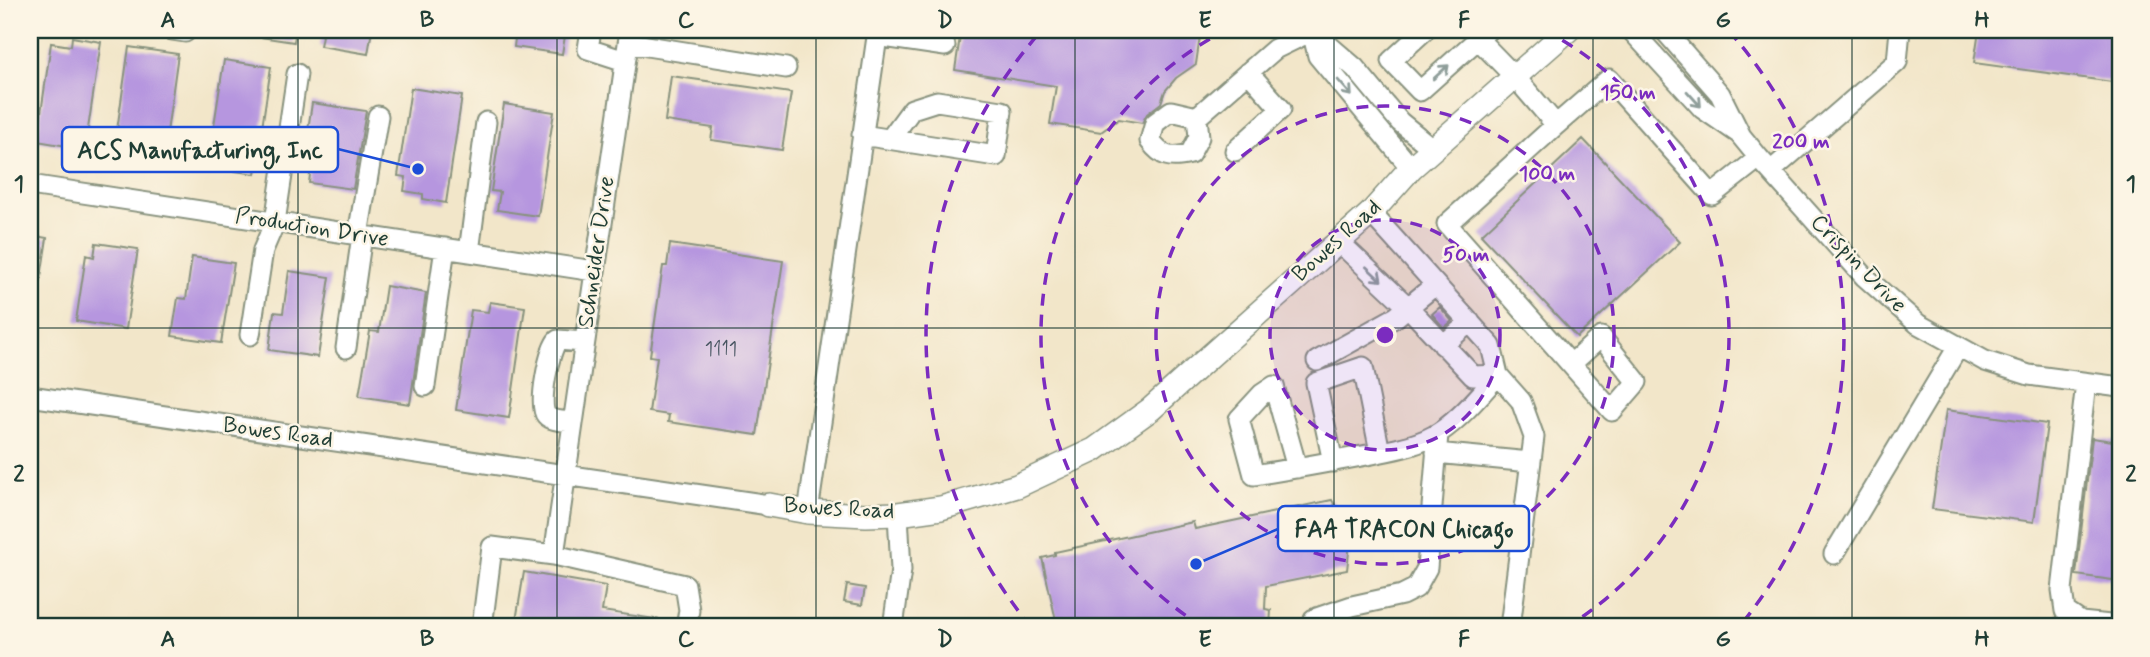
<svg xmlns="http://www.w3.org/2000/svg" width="2150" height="657" viewBox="0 0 2150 657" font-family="Mynerve,sans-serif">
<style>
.building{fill:#b696df}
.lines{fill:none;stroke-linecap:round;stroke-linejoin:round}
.minor-casing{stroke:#88927e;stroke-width:23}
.major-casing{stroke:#88927e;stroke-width:26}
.minor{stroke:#fff;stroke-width:19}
.major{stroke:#fff;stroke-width:23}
.oneway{stroke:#8f9e9a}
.grid{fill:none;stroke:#1f3d34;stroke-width:2;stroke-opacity:0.55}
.ring{fill:none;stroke:#7b2cbf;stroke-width:3.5;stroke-dasharray:12 9}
.labels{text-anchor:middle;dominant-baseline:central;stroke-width:5;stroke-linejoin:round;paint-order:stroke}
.number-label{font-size:19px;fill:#45535f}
.street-label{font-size:23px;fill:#1f3d34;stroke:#fcf5e5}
.centre{fill:#7b2cbf;stroke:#fcf5e5;stroke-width:3.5}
.ring-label{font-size:21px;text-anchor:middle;font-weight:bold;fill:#7b2cbf;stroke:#fcf5e5;stroke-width:5;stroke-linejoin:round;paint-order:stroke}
.leader{fill:none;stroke:#1d4ed8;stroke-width:2.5}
.callout-dot{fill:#1d4ed8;stroke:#fcf5e5;stroke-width:2.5}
.callout{fill:#fcf5e5;stroke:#1d4ed8;stroke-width:2.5}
.callout-label{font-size:24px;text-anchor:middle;font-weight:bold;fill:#1f3d34}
.neatline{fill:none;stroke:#1f3d34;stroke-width:2.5}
.grid-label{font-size:23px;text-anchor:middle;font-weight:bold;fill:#1f3d34}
</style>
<rect width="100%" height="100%" fill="#fcf5e5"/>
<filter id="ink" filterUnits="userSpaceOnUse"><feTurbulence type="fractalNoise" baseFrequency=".0143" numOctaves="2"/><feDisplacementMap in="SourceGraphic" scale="14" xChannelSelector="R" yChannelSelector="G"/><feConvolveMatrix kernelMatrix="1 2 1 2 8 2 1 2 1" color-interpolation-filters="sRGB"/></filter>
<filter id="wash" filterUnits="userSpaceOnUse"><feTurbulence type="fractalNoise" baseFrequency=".00686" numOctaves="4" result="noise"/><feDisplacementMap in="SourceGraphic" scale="28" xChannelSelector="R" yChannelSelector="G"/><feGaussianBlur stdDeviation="1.57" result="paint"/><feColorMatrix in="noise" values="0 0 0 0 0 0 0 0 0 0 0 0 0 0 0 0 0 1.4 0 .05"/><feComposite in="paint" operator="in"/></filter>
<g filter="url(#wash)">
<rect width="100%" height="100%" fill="#f2e6c9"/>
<g id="blocks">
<path class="building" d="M261 30H296L294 42 260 37Z
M323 30H372L368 54 320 46Z
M516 30H566L562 54 514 47Z
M961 30H1201L1196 64 1176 78 1165 91 1161 103 1147 114 1142 123 1119 119 1101 132 1050 124 1056 86 955 70Z
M1979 30H2120V83L1974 63Z
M72 37 101 42 85 149 37 141 51 43 71 46Z
M129 47 178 54 163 161 121 155 123 138 116 137Z
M224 60 271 67 255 174 216 168 218 153 210 152Z
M671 76 791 93 782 150 711 140 713 128 665 121Z
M411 88 462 96 446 203 423 199V194L404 191 406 177 398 176Z
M312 103 366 111 353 189 309 183 312 158 304 157Z
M504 104 554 112 538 216 497 210 500 192 491 191Z
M1583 139 1680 242 1577 337 1481 235Z
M30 235 47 238 37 304H30Z
M96 243 138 249 126 329 76 321 86 255 94 257Z
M670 244 783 261 757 435 668 422 669 415 649 412 657 357 650 356 663 266H667Z
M192 257 234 263 221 343 172 336 178 298 186 299Z
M289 271 330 277 318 357 269 350 274 312 283 313Z
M386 286 426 293 410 404 359 396 370 331 379 332Z
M490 302 525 307 509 418 456 410 471 310 488 312Z
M1440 307 1452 321 1444 328 1432 314Z
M1946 410 2047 424 2034 522 1932 509Z
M2092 438 2120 442V581L2076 575Z
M1332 500 1342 518 1347 535 1349 552 1347 570 1266 586 1265 609 1271 610 1270 627H1071L1070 622 1057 625 1042 558 1055 555V552L1193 522 1195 529Z
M524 572 606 586 602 611 662 620 661 627H515Z
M847 585 865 588 862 605 844 602Z"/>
</g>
</g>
<g filter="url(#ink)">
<use href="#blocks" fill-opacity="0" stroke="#88927e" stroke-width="2"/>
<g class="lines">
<g class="minor-casing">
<path id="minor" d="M172 30 185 32
M591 30 588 49 625 61
M1425 30 1391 61 1420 91 1488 30
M1631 30 1703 109 1738 133
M1664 30 1720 94 1741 136 1759 158 1865 277 1918 324 1985 361 2029 375 2120 387
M1312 31 1318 56 1411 168
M1312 31 1355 68 1400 122 1433 149
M877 36 945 46
M1478 39 1515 77 1556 125 1609 79 1712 195 1759 158
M628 43 786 68
M1197 117 1171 111 1155 123 1150 141C1162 157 1170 159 1190 154L1199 137 1197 117 1275 49 1312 31
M1556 125 1447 224 1612 411 1637 382 1601 337 1571 364
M862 135 996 156 1002 111 937 101 912 109 890 139
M1235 151 1281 109 1248 72
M1771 171 1897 62 1900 30
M30 185 594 271
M358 235 378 116
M1338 241 1409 308 1473 376 1498 375 1491 346 1371 213
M469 252 486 122
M250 335 263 250 275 222 297 74
M1443 345 1470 322
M346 348 362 235
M1317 361 1396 317 1435 285
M2086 383 2062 590 2065 611 2081 622 2120 626
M425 386 445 248
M30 396 769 505
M572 422C564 421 551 421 546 415 538 405 549 349 558 340L584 342
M1436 453 1530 462
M1333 462 1316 383 1363 367 1380 452
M1297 468 1274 386 1262 394 1239 419 1254 475C1292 469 1330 462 1367 455 1391 450 1419 446 1440 432 1462 417 1480 395 1498 375L1521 401 1534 437 1510 627
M808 512 878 30
M1834 554 1958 347
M554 555 685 585 689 610 686 627
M482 627 492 547 554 555 630 30
M893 627 901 570 898 514
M1313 627 1314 619 1352 606 1402 595 1416 588 1427 568 1438 434"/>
</g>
<g class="major-casing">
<path id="major" d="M769 505 808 512 866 515 898 514 941 508 1017 486 1094 450 1151 409 1200 365 1371 213 1411 168 1568 30"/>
</g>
<use href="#minor" class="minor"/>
<use href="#major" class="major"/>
</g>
<defs><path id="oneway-shaft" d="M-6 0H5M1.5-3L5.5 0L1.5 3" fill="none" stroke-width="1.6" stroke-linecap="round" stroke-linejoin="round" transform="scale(1.75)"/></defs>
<g class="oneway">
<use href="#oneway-shaft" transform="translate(1441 72) rotate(-42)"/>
<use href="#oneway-shaft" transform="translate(1345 88) rotate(49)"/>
<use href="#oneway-shaft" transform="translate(1694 99) rotate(48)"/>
<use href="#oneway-shaft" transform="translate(1374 274) rotate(43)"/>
</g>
</g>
<path class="grid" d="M298 30V627M557 30V627M816 30V627M1075 30V627M1334 30V627M1593 30V627M1852 30V627M30 328H2120"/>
<circle cx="1385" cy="335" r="115" fill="#7b2cbf" fill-opacity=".12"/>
<g class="ring">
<circle cx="1385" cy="335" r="115"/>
<circle cx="1385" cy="335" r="229"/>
<path d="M1203 627A344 344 0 0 1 1226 30M1544 30A344 344 0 0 1 1567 627"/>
<path d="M1031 627A459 459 0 0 1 1041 31M1729 31A459 459 0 0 1 1739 627"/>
</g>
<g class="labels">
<g class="number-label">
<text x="721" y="349">1111</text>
</g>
<g class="street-label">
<text transform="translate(312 228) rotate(9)">Production Drive</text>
<text transform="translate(1337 241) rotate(-42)">Bowes Road</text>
<text transform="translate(597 252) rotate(-82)">Schneider Drive</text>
<text transform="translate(1858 264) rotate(46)">Crispin Drive</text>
<text transform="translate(278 433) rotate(8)">Bowes Road</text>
<text transform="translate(839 509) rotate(3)">Bowes Road</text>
</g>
</g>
<circle cx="1385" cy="335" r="10" class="centre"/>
<g class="ring-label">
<text x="1628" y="99">150 m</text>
<text x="1801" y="148">200 m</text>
<text x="1547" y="180">100 m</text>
<text x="1466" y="261">50 m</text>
</g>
<path class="leader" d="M418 169L338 149M1196 564L1278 529"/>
<g class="callout-dot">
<circle cx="418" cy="169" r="7"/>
<circle cx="1196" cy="564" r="7"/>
</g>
<g class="callout">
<rect x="62" y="127" width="276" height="45" rx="7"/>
<rect x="1278" y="506" width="251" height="45" rx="7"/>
</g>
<g class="callout-label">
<text x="200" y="158">ACS Manufacturing, Inc</text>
<text x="1404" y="537">FAA TRACON Chicago</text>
</g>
<rect width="2150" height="657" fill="none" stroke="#fcf5e5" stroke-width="77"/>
<rect x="38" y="38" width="2074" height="580" class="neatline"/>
<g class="grid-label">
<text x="168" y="27">A</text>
<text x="427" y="27">B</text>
<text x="686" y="27">C</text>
<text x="945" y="27">D</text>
<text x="1205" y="27">E</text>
<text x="1464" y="27">F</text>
<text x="1723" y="27">G</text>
<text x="1982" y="27">H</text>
<text x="19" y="191">1</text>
<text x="2131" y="191">1</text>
<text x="19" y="481">2</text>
<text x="2131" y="481">2</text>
<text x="168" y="646">A</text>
<text x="427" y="646">B</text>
<text x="686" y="646">C</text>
<text x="945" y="646">D</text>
<text x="1205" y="646">E</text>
<text x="1464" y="646">F</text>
<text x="1723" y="646">G</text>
<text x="1982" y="646">H</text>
</g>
</svg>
